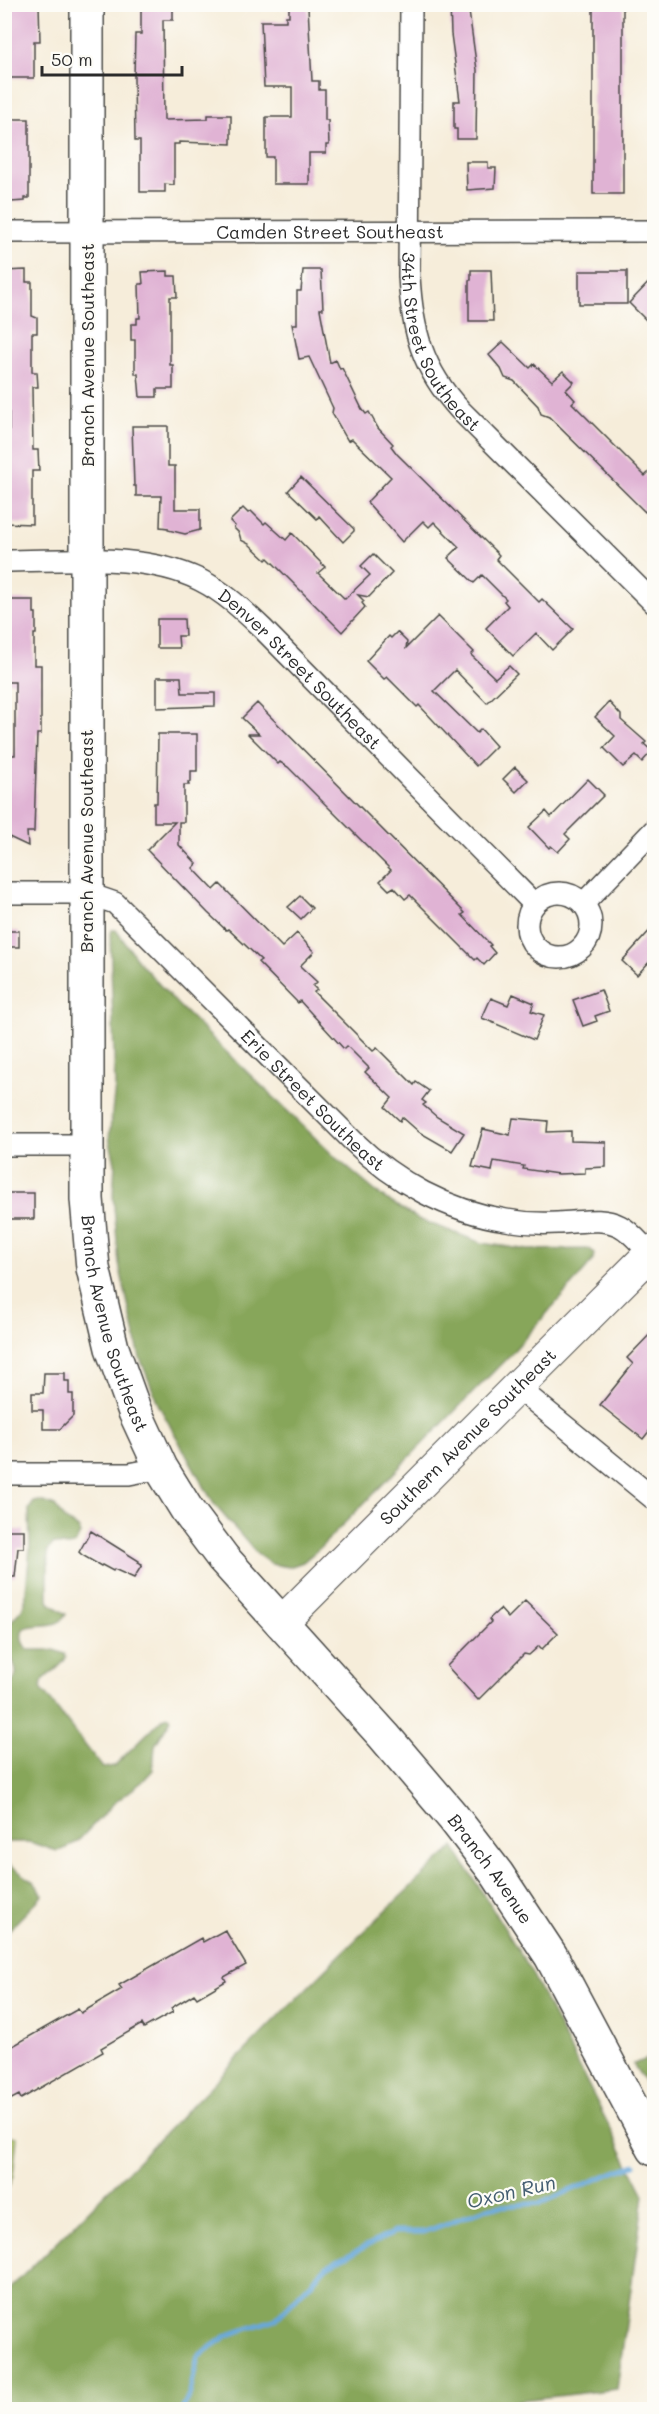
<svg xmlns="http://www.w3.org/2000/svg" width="659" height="2414" viewBox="0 0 659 2414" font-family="Mali,sans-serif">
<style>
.green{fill:#aac065;stroke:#6a7648;stroke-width:1.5}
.forest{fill:#87a65a;stroke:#596842;stroke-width:1.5}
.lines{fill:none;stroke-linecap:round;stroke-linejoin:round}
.stream{stroke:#67a8da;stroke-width:5}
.building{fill:#e0b3d4}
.minor-casing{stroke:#494845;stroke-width:24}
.secondary-casing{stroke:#494845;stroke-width:34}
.trunk-casing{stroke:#494845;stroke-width:36}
.minor{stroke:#fff;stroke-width:21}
.secondary{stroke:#fff;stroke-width:32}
.trunk{stroke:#fff;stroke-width:33}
.labels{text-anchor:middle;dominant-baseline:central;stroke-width:4.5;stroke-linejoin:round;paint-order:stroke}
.street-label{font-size:18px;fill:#2b2b2b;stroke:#fdfcf7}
.water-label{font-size:20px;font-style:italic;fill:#435d71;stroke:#fdfcf7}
</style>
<rect width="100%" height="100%" fill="#fdfcf7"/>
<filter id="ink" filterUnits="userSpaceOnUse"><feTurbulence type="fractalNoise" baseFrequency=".0167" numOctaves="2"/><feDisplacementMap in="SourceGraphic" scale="12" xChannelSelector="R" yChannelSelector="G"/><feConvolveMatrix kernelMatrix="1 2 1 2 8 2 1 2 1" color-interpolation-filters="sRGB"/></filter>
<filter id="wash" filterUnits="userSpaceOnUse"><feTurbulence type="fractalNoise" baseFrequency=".008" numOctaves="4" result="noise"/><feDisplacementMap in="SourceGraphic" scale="24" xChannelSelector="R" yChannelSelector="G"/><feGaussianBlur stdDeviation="1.35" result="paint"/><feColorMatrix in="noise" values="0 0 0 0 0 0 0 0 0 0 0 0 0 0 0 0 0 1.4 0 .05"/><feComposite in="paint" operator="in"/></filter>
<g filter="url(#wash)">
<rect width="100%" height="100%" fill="#f6edda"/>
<path class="green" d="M5 2135 17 2137 13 2176 5 2194Z"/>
<path class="forest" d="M116 930 139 962 178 1005 336 1158 381 1196 418 1219 482 1243 528 1250 590 1249 594 1253 593 1260 586 1269 510 1355 320 1548 303 1562 289 1567 271 1564 257 1554 214 1504 159 1406 140 1358 119 1264 113 1195 115 1163 109 1138 115 1087 110 934 112 930Z
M40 1501 55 1506 64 1519 79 1529 80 1534 74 1545 68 1546 53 1544 48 1550V1598L49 1603 66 1614C59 1631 35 1621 23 1629 20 1637 22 1644 28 1650H54L65 1654 66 1657C61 1672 37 1675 42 1690L103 1768 114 1766 163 1718 169 1716 171 1719 155 1745 153 1770 142 1782 113 1804 78 1841 64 1849 57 1851 29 1842H4L5 1691C27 1670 10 1664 6 1643 5 1638 6 1633 5 1628L22 1609 25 1601 30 1548 29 1509 34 1502Z
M454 1847 528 1966 644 2195 617 2389 513 2401 490 2410 5 2409V2293C157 2147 297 1989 454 1847Z
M5 1862 34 1882 43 1895 5 1934Z
M654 2057V2097L633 2064Z"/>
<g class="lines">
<path class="stream" d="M182 2410 190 2393 198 2356 228 2335 276 2319 327 2266 394 2232H424L490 2207 541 2203 614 2172 635 2165"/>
</g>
<g id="blocks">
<path class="building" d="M4 4H39L40 41H34V78H4Z
M141 4H173V20H163L164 120 208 119V115H231V144L179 142V144H174V185L165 184V192H140V141H135L134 78 135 34H141Z
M450 4H468L477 70 476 139H457V129H454V101H460L451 34Z
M593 4H623V194H593Z
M289 7H308L312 81H319V90H325V120H328L329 145H326V153H309V184H273V157H266V117H292V87H264L261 21H286V16H289Z
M10 119H29V198H25V201L11 202V199L7 198V178H4V139L6 129H10Z
M466 162H488V168H496L495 188 467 190Z
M26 270V282H32V316L37 318V333H32V372H37L38 387H32L33 450H38L39 471H32V524L4 523V437H9L8 301H4V271Z
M303 270H321L323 309H320L330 363 336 360 340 369 342 368 362 409 366 414 369 412 378 428 393 444 391 446 397 454 499 555 496 559 539 602 542 599 573 629 552 650 536 633 513 656 486 628 508 606 504 601 506 599 482 575 474 583 448 558 459 547 434 522 429 527 423 521 402 542 367 502 391 477 352 439 348 441 332 413 333 408 309 357 299 359 292 324H297V291H301Z
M471 270H491L493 321H469V280H471Z
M168 271V276H176L177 297H170V365H173V389H157V397H140L138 374H135V340H131V324H137V318H140L139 284H143L142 272Z
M579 271H627V304H579Z
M654 277V328L629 303Z
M503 342 530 368 534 364 552 381 563 371 574 382 566 390 575 400 572 403 645 476 654 467V503L645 512 549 417 541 414 538 406 514 381 505 378 501 369 489 355Z
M132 426H168V466H175V509H200V530L185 534 168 530V528L160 527 161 496H136V486H134Z
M301 477 354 529V531L343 542 319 516 317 519 288 491Z
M243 508 248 513 251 511 264 524 266 522 286 540 292 533 325 567 318 573 345 599 370 575 361 566 373 554 392 573 369 597 358 595 364 601 362 603 365 607 342 632 268 558 266 560 249 544 241 540 239 533 234 528 235 526 230 521Z
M6 600H34V613H36V634H34V665H41V734H37L34 832H27L28 846 9 837V834H4V755H15V682H4Z
M438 616 474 652 471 655 495 678 509 666 517 674 487 703 455 670 434 691 477 733 481 729 496 746 476 766 419 705 417 707 387 677 384 679 366 661 389 636 391 638 397 632 407 642 406 648Z
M157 619H184L185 636H178L179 648H157Z
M157 677H181L182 693H215V706L157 708Z
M609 702 621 715V720L646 742 644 744 652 751 642 762 636 756 623 767 604 748 615 736 595 717Z
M257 703 465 913 462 915 491 945 489 946 495 953 484 965 477 958 475 960 410 895 405 899 394 887 389 890 380 881 391 870 288 767 280 762 278 764 248 734H259L242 718Z
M158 734H197V771H191V782H188L189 785H184V822H179V845L197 864 193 868 214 890 220 884 282 947 297 933 314 952 300 966 317 982 313 986 317 990 314 992 373 1051 377 1048 414 1085 416 1082 429 1091 422 1100 426 1103 423 1105 437 1117 464 1133 452 1151 419 1132 402 1117 400 1121 385 1107 392 1098 365 1072 369 1068 347 1046 344 1049 300 1001 298 1003 258 962 261 960 228 929 226 930 208 913 147 850 175 822H154V803H157Z
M515 767 528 780 516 792 503 779Z
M588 779 604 795 565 834 570 839 558 852 551 846 549 848 529 827 546 811 551 817Z
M300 896 312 908 301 919 288 907Z
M654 926V957L637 975 622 961Z
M4 931H19V947H4Z
M601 990 609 1011 595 1016 597 1021 583 1026 573 1000Z
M513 994 534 1003 531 1011 544 1015 534 1040 482 1018 491 998 508 1005Z
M513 1118 548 1121 547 1132 571 1131V1141L606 1142V1167L585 1168V1173L558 1174 523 1169 524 1166 494 1161 492 1171 472 1167 483 1129 510 1135Z
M4 1193H34V1219H4Z
M654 1330V1425L643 1439 600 1405 633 1364 627 1358Z
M44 1373H65V1381H69V1394H73V1416L60 1429H43V1410H32V1393H43Z
M4 1530H24V1548H18L15 1577H4Z
M91 1531 139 1561 138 1563 142 1565 134 1578 114 1569 113 1571 102 1565 101 1566 82 1555 79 1552Z
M525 1601 558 1633 542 1649 539 1646 529 1655 524 1654 478 1700 447 1666 491 1622 489 1619 500 1609 508 1618Z
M225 1930 246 1965 224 1977 226 1981 197 1998 194 1994 171 2008 173 2012 144 2028 142 2024 101 2048 103 2052 21 2099 19 2095 4 2103V2051L78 2009 81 2013 122 1989 119 1985 201 1938 203 1942Z"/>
</g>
</g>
<g filter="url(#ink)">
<use href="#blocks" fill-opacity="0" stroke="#494845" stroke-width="1.5"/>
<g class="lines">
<g class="minor-casing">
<g id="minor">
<path id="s1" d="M411 4 409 276C412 330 422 369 460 410L654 603"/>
<path id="s2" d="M4 232 654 231"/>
<path id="s3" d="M4 561C67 561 143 552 200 580 224 592 243 610 262 628L534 904"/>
<path id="s4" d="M4 893H86L115 903 353 1141C395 1182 448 1211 506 1220 523 1223 540 1224 557 1223 578 1223 601 1216 620 1226 632 1232 641 1245 651 1254"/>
<circle cx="559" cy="925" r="32"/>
<path d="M583 904 654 830"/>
<path d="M4 1145H86"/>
<path d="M517 1387 654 1499"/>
<path d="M4 1474H129L161 1468"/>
</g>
</g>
<g class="secondary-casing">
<g id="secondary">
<path id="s5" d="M281 1623 654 1250"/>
</g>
</g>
<g class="trunk-casing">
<g id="trunk">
<path id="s6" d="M87 4V1199L93 1268 112 1348 135 1412 161 1468 187 1510 223 1558 384 1736 453 1817 497 1874 551 1956 654 2149"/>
</g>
</g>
<use href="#minor" class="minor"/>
<use href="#secondary" class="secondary"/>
<use href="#trunk" class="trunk"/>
</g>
</g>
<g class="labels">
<g class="street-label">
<text stroke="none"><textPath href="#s2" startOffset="326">Camden Street Southeast</textPath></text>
<text stroke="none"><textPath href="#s1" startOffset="346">34th Street Southeast</textPath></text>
<text transform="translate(87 355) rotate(-90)">Branch Avenue Southeast</text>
<text stroke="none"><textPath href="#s3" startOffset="333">Denver Street Southeast</textPath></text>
<text transform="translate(86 841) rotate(-90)">Branch Avenue Southeast</text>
<text stroke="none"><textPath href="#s4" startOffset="392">Erie Street Southeast</textPath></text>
<text stroke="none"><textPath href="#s6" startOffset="1323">Branch Avenue Southeast</textPath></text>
<text stroke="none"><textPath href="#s5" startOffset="264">Southern Avenue Southeast</textPath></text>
<text stroke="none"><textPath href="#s6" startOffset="1996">Branch Avenue</textPath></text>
</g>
<g class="water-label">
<text transform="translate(511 2191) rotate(-13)">Oxon Run</text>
</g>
</g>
<rect width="659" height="2414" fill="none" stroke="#fdfcf7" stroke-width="24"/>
<path d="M42 66v9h140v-9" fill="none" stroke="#2b2b2b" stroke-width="3"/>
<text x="51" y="66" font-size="18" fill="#2b2b2b" stroke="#fdfcf7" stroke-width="4.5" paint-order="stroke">50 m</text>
</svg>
